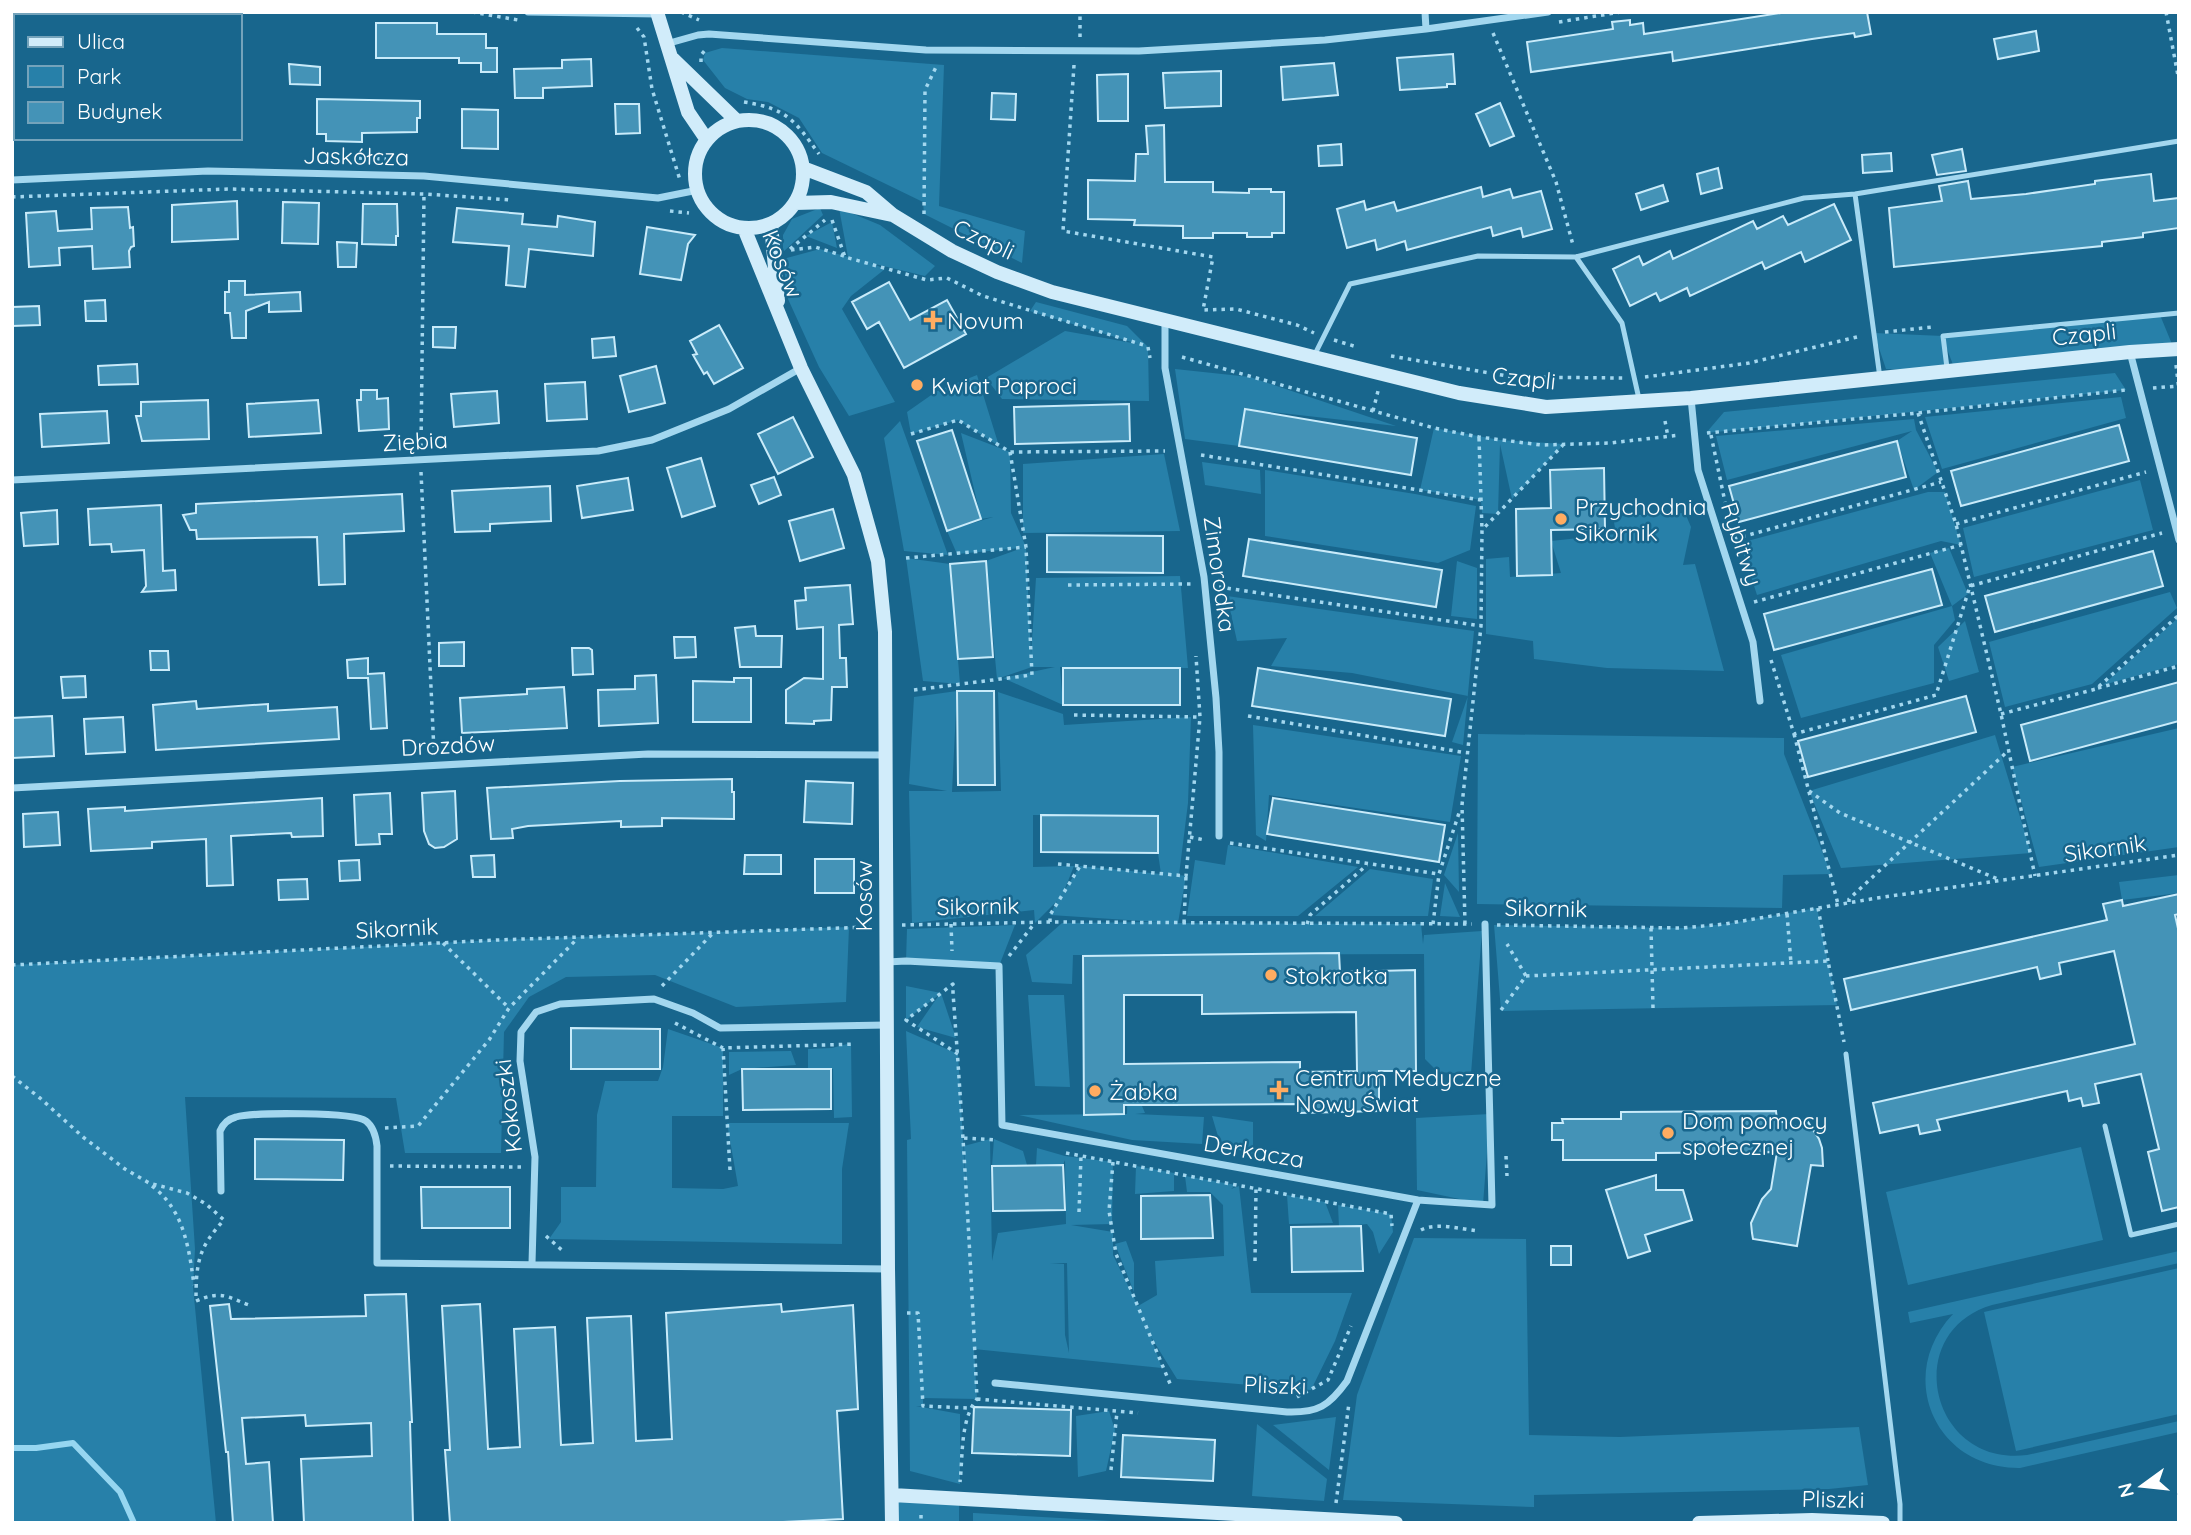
<svg xmlns="http://www.w3.org/2000/svg" width="2191" height="1535" viewBox="0 0 2191 1535" font-family="Quicksand,sans-serif">
<style>
.green{fill:#2780a9;fill-rule:evenodd}
.lines{fill:none;stroke-linecap:round;stroke-linejoin:round}
.stream{stroke:#96d6f1;stroke-width:6}
.building{fill:#4493b7;stroke:#c9ebfa;stroke-width:2;fill-rule:evenodd}
.path{stroke:#a3d7ef;stroke-width:3.5;stroke-dasharray:3.5 5;stroke-linecap:butt}
.lane{stroke:#a3d7ef;stroke-width:5}
.street{stroke:#a3d7ef;stroke-width:7}
.secondary{stroke:#d1ecfa;stroke-width:14}
.poi-dot{fill:#ffac61;stroke:#18668d;stroke-width:2.5}
.labels{text-anchor:middle;dominant-baseline:central;stroke-width:5;stroke-linejoin:round;paint-order:stroke}
.street-label{font-size:23px;fill:#fff;stroke:#18668d}
.poi-label{font-size:23px;fill:#fff;stroke:#18668d;text-anchor:start}
</style>
<rect width="100%" height="100%" fill="#18668d"/>
<path class="green" d="M722 48 944 65 939 206 1025 231 1022 263 924 214 923 202 822 153 799 118 768 102 747 99 725 88 703 60 705 53Z
M820 208 823 215 783 252V235L792 219Z
M839 208 880 225 935 266 925 276 871 263 885 269 851 296 842 309 895 402 849 416 819 367 788 299 783 259 820 249 848 257Z
M832 222 837 248 806 236Z
M1036 302 1127 326 1148 347 1149 401 1002 399 986 378 1065 331 1138 344 1030 311Z
M2160 315 2174 349 1955 370 1944 341 1947 371 1886 369 1874 333 1943 336Z
M1175 369 1250 377 1396 426 1245 409 1239 446 1185 439Z
M2115 373 2126 390 1706 433 1724 412Z
M977 375 999 446 958 420 911 434 907 412 937 391Z
M2121 397 2126 418 1942 469 1925 417Z
M1914 419 1916 430 1938 472 1914 490 1897 441 1912 431 1727 480 1716 436Z
M900 421 948 555 904 551 884 438Z
M1434 428 1500 440 1564 444 1512 499 1500 444 1498 514 1482 513 1481 500 1420 490Z
M961 433 1010 452 1011 513 1026 547 1031 656 1036 578 1180 576 1188 668 1060 667 1063 705 1003 678 1055 667H1032L997 679 986 561 1022 548 957 554 947 531 993 517 981 519Z
M1164 454 1180 531 1023 533V464Z
M1202 462 1260 470 1261 494 1205 485Z
M1265 470 1415 494 1476 506 1470 550 1438 563 1265 536Z
M2140 480 2153 530 1974 577 1963 528Z
M1928 492H1945L1961 545 1941 541 1757 595 1740 543Z
M1685 513 1691 527 1683 565 1695 564 1724 671 1607 668 1534 659 1533 641 1486 634V559L1509 557 1510 577 1561 573 1551 541 1616 534 1613 516Z
M1949 548 1968 594 1952 606 1955 620 1934 645V683L1801 718 1781 655 1952 606 1930 553Z
M906 558 950 564 960 684 923 681Z
M1457 561 1477 568V619L1451 616Z
M2170 592 2177 608 2092 684 2005 707 1989 642Z
M1227 596 1474 631 1463 745 1452 742 1468 696 1352 673 1271 666 1287 638 1237 641Z
M2178 618 2179 664 2103 685Z
M1965 621 1979 672 1949 681 1938 647Z
M957 691 952 792 1001 791 998 692 1063 714 1064 725 1191 717 1188 803 1179 875 1186 876 1178 923 1421 924 1423 944 1424 935 1482 931 1471 1074 1438 1072 1425 1059 1424 954 1073 955 1072 984 1032 982 1026 955 1062 923 1159 922 1050 915 1057 901 1035 923 1034 910 912 923 909 791H947L909 784 914 697ZM1033 815 1158 816V853L1161 874 1080 866 1064 891 1074 866 1033 867Z
M1253 725 1461 756 1450 822 1269 795 1266 841 1256 835Z
M2179 728V847L2039 867 2012 767Z
M1478 734 1784 738V754L1831 874 1783 875 1782 908 1477 904Z
M1995 735 2031 853 1841 868 1809 791Z
M1458 833 1459 892 1444 875Z
M1228 845 1358 867 1298 916H1187L1195 860 1225 865Z
M1370 869 1433 879 1428 916H1315Z
M2179 875V893L2122 900 2119 882Z
M1445 883 1460 917 1440 916Z
M1817 908 1837 1005 1501 1011 1494 925 1682 928 1726 924Z
M1015 925 999 966 906 961 907 929Z
M849 927 846 1002 736 1007 655 975 566 977 529 997 504 1032 501 1153H405L396 1098 185 1097 195 1249 193 1287 216 1523H12V965L496 940Z
M906 986 941 993 956 1038 917 1027 939 995 906 1020Z
M1028 995H1064L1070 1087 1035 1086Z
M668 1029 723 1048V1116H672V1188L723 1189 738 1186 727 1123H849L842 1169V1244L549 1239 561 1222V1187H596L597 1115 605 1081H658L663 1067Z
M906 1031 958 1054 967 1210 964 1146 990 1139 992 1261 998 1233 1066 1224 1065 1160 1063 1165H1036L1037 1148 1065 1156 1113 1162 1112 1224 1071 1225 1113 1232V1255L1138 1306 1157 1295 1155 1261 1224 1256 1223 1205 1210 1192H1187L1185 1176 1236 1185 1231 1189 1239 1186 1251 1293H1352L1335 1341 1311 1390 1177 1379 1151 1337 1162 1368 974 1349 977 1399 923 1398V1406H916L960 1414V1484L910 1471 907 1140 911 1139ZM1050 1263H1067L1069 1353 1065 1335 1064 1264Z
M851 1043 852 1117 834 1118 833 1069H808V1049L832 1048Z
M791 1051 796 1065 742 1069 729 1075V1052Z
M1128 1073 1145 1113 1135 1114 1204 1117 1202 1144 1132 1140 1019 1115 1127 1114Z
M1490 1114 1483 1204 1417 1190 1416 1118Z
M1212 1116 1253 1122V1155L1220 1143Z
M994 1139 1023 1151 1027 1165 992 1166Z
M2081 1147 2103 1240 1908 1285 1886 1192Z
M1136 1166 1174 1173V1191L1135 1194Z
M1287 1195 1325 1202 1333 1223 1289 1224Z
M1338 1205 1391 1214 1393 1232 1379 1254 1373 1232 1367 1224 1339 1227Z
M1414 1238 1526 1239 1529 1435 1620 1437 1859 1427 1868 1485 1829 1489 1534 1495V1507L1343 1500 1357 1395Z
M1126 1241 1134 1263V1292L1115 1244Z
M2179 1251V1263L1992 1305C1900 1332 1930 1467 2027 1455L2179 1421V1432L2020 1468C1934 1469 1895 1375 1953 1314L1910 1323 1908 1312Z
M2179 1268V1414L2016 1451 1984 1312Z
M1109 1411 1115 1430 1106 1471 1078 1477 1076 1416Z
M1336 1417 1329 1470 1273 1425Z
M1257 1424 1327 1479 1324 1501 1252 1496Z
M892 1495 959 1498V1523H892Z
M973 1513H974L1147 1523H973Z"/>
<g class="lines">
<path class="stream" d="M12 1448H36L73 1443 120 1492 134 1523"/>
</g>
<path class="building" d="M1787 12H1867L1871 34 1855 37 1854 33 1812 39 1673 61 1672 52 1531 72 1527 42 1613 29 1612 22 1630 20V25L1643 23 1644 34Z
M376 23H437V34H486V48H497V72H481V63H459V58H376Z
M2036 31 2039 51 1998 59 1994 39Z
M1453 54 1455 84H1447V87L1400 90 1397 58Z
M591 59 592 86 543 88V98H515L514 69 562 68V60Z
M1334 63 1338 95 1283 100 1281 67Z
M289 64 320 67V85L290 84Z
M1221 71V106L1165 108 1163 73Z
M1128 74V121H1098L1097 75Z
M992 93 1016 94 1015 120 991 119Z
M317 99 420 101V118H417V132L362 133V142L326 141V134H317Z
M1500 103 1514 136 1490 146 1476 114Z
M615 104H639L640 133 616 134Z
M462 109 498 110V149L462 148Z
M1164 125 1165 182H1213V192L1249 193V189H1271V192H1284V233H1272V237H1247V233H1213V238H1183V226L1134 225 1135 220 1088 219V180L1135 181 1136 154H1148L1146 126Z
M1341 144 1342 165 1319 166 1318 146Z
M1962 149 1966 171 1937 175 1932 155Z
M1891 153 1892 171 1863 173 1862 155Z
M1718 168 1722 188 1701 194 1697 174Z
M2151 174 2154 201 2179 198V228L2143 233V237L2102 242V246L1894 267 1889 208 1942 201 1939 186 1968 181 1971 199 2026 194 2095 184V181Z
M1663 185 1668 201 1641 210 1636 194Z
M1481 187 1483 197 1510 189 1513 198 1541 191 1552 229 1523 237 1521 228 1493 236 1491 227 1407 250 1405 241 1377 250 1375 240 1347 248 1337 209 1364 201 1366 210 1394 202 1397 211Z
M237 201 238 239 172 242V205Z
M283 202 319 203 318 244 282 243Z
M363 204H397L398 236H396V245L362 244Z
M1834 204 1851 240 1805 262 1801 252 1765 269 1762 262 1690 296 1687 288 1660 301 1656 293 1630 306 1613 269 1639 256 1643 265 1670 251 1673 259 1753 221 1757 229 1783 216 1788 225Z
M128 207 130 228 133 227 134 246 131 247 129 251 130 267 93 269 92 246 59 248 60 265 29 267 26 213 56 211 58 231 92 229 91 208Z
M457 208 523 214 522 224 557 227 558 216 595 222 593 256 529 249 525 287 506 285 509 246 453 242Z
M647 227 695 235 688 244 681 280 640 274Z
M337 242 357 243 356 267H338Z
M229 281H245V295L300 292 301 311 269 312V302L246 311V338H232L230 313H225V292H229Z
M889 282 910 320 947 300 966 334 904 368 879 322 867 329 852 302Z
M105 300 106 321H86L85 301Z
M39 306 40 325 12 326V307Z
M719 325 743 368 714 384 707 372 704 374 693 355 697 354 690 341Z
M433 327H456L455 348 433 347Z
M614 337 616 356 593 358 592 339Z
M137 364 138 384 99 385 98 366Z
M656 366 665 403 629 412 620 376Z
M585 382 587 419 547 421 545 384Z
M361 390H377V399L388 398 389 429 359 431 357 400H361Z
M497 391 499 423 454 427 451 394Z
M208 400 209 439 142 441 136 416H141V402Z
M318 400 321 433 249 437 247 404Z
M1129 404 1130 441 1015 444 1014 407Z
M1245 409 1417 438 1411 475 1239 446Z
M107 411 109 443 42 447 40 414Z
M793 417 813 457 778 474 758 434Z
M2119 425 2129 461 1961 506 1951 471Z
M952 430 981 519 947 531 917 441Z
M1897 441 1906 477 1739 522 1729 486Z
M701 458 715 506 682 517 667 468Z
M1604 468 1605 529 1551 530 1552 575 1517 576 1516 509 1551 508 1550 470Z
M774 477 781 495 759 504 751 485Z
M628 478 633 510 582 518 577 486Z
M550 486 551 521 490 524V531L455 532 452 491Z
M402 494 404 531 344 534 345 584 319 585 317 537 197 539 196 530H190L183 515 196 513V504Z
M161 505 163 571 175 570 176 590 142 592 146 586 144 550 112 552 111 544 90 545 88 509Z
M833 509 844 548 800 561 789 521Z
M57 510 58 544 24 546 21 513Z
M1047 535 1163 536V573L1047 572Z
M1249 539 1442 570 1436 607 1243 576Z
M2153 551 2163 586 1995 632 1985 596Z
M986 561 993 657 958 659 950 564Z
M1932 569 1942 605 1774 650 1764 614Z
M850 585 853 624 839 625 840 658H846L847 687H832L831 720 814 721V724L786 723V690L804 678 823 679V627L797 629 795 601 806 600 805 588Z
M755 626 756 636H782L781 667H740L735 628Z
M674 637H695L696 657 675 658Z
M464 642V666H439V643Z
M572 648H589L592 650 593 674 573 675Z
M150 651H168L169 670H151Z
M368 658V674L384 673 387 728 371 729 368 678H348L347 660Z
M1063 668H1180V705H1063Z
M1258 668 1451 699 1445 736 1252 706Z
M656 675 658 723 599 726 598 690 635 689V676Z
M85 676 86 697 63 698 61 677Z
M734 678H751V722H693V681L734 682Z
M2179 682V721L2030 761 2021 725Z
M564 687 567 728 462 733 460 698 527 694V689Z
M957 691H994L995 785H958Z
M1966 696 1976 732 1808 777 1798 741Z
M196 701 197 709 268 704V711L337 707 339 739 156 750 153 705Z
M52 716 54 756 12 758V718Z
M123 717 125 752 86 754 84 719Z
M732 779V792H734V819L662 818V826L621 827V821L528 826 512 829 513 838 491 839 487 788 620 781Z
M806 781 853 783 852 824 804 822Z
M455 791 457 839 444 847 435 848 429 844 424 831 422 793Z
M390 793 392 834H379L380 844 356 845 354 795Z
M322 798 323 836 292 837 291 833 231 836 233 885 207 886 206 839 152 842V848L91 851 88 809 125 807V811Z
M1273 798 1445 825 1439 862 1267 834Z
M58 812 60 845 24 847 23 814Z
M1041 815 1158 816V853L1041 852Z
M494 855 495 877H473L471 856Z
M745 855H781V874H744Z
M815 859H854V893H815Z
M359 860 360 880 340 881 339 861Z
M307 879 308 899 279 900 278 880Z
M2179 894V914L2175 915 2179 933V1207L2162 1211 2148 1152 2159 1149 2141 1074 2095 1084 2099 1103 2083 1106 2081 1098 2069 1101 2067 1091 1937 1120 1940 1130 1920 1134 1918 1125 1880 1133 1873 1103 2135 1044 2114 951 2059 963 2061 974 2040 979 2037 967 1851 1010 1844 979 2107 920 2103 904 2122 900 2123 906Z
M1339 953 1340 972 1415 970 1416 1071H1379V1111L1300 1113V1104L1173 1105H1124V1114L1084 1115 1083 956ZM1124 995H1202V1014L1356 1012 1357 1071 1300 1072V1062L1124 1064Z
M571 1028 660 1029V1069H571Z
M742 1069H831V1109L743 1110Z
M1776 1111 1777 1120 1800 1128 1808 1122 1819 1139 1822 1148 1823 1166 1811 1165 1797 1246 1753 1239 1752 1233 1751 1223 1762 1199 1771 1189 1777 1152 1656 1153V1160H1563V1140H1552V1123H1563L1562 1119H1621V1112Z
M255 1139 344 1140 343 1180 255 1179Z
M1063 1165 1065 1210 993 1211 992 1166Z
M1656 1175V1190H1683L1692 1220 1645 1235 1650 1251 1628 1258 1606 1190Z
M421 1187H510V1228H422Z
M1210 1195 1213 1238 1141 1239V1196Z
M1361 1226 1363 1271 1292 1272 1291 1227Z
M1551 1246H1571V1265H1551Z
M406 1294 412 1422H410L413 1523H304L301 1459 372 1456 371 1423 306 1426 305 1415 242 1418 246 1464 269 1462 273 1523H233L228 1452H226L210 1306 229 1304 231 1319 366 1316 365 1295Z
M480 1304 488 1449 520 1447 514 1329 555 1327 561 1445 593 1443 587 1318 631 1316 636 1441 672 1439 666 1313 781 1304 782 1312 853 1305 858 1409 837 1411 843 1519 763 1523H450L445 1450H450L442 1306Z
M974 1407 1071 1410 1070 1456 972 1453Z
M1123 1435 1215 1440 1213 1481 1121 1477Z"/>
<g class="lines">
<path class="path" d="M472 12 518 20
M681 12 699 20
M2166 12 2179 81
M1559 22 1621 12
M637 28 644 37 652 89 680 180
M1493 33 1556 182 1573 245
M1080 37V12
M701 62V55L707 48
M1074 65 1063 231 1213 257 1203 310 1236 309 1297 325 1314 333
M744 102C788 109 794 120 819 154
M359 158 386 159
M12 197 228 189 424 194 512 200
M670 211 689 213
M924 214 925 90 937 65
M832 220 845 257 927 280 947 278 983 296 1147 346
M790 249 825 220
M791 250 815 247 844 256
M1885 332 1933 327
M1334 340 1357 347
M1148 347 1150 358
M1391 356 1513 377 1623 378
M1182 357 1434 428 1479 437 1541 445 1610 443 1680 435
M2176 365 2179 390
M1645 377 1749 363 1861 336
M2153 388 2179 386
M1373 411 1378 391
M1918 413 1956 524 2001 714 2035 876
M1665 421 1668 437
M1707 433 1918 413 2126 390
M911 434 958 420 1010 452 1165 451
M1711 435 1725 502
M1479 438 1482 530
M421 447 424 193
M1201 455 1481 500
M421 472 434 752
M1956 524 2146 472
M1734 539 1941 482
M906 558 1026 547
M1068 585 1191 584
M1219 587 1481 626 1482 530 1564 444
M1754 602 1961 545
M1771 660 1794 734 1936 695 1970 586 2162 533
M2098 688 2179 666
M914 690 1032 675 1026 547 1010 452
M2001 714 2096 689 2179 615
M1074 715 1200 717
M1248 716 1467 753
M1794 734 1838 904
M1809 791 1840 813 2000 880
M1190 837 1205 840
M1230 843 1439 874
M1058 864 1186 876 1200 717 1196 656
M1849 902V899L2009 750
M1818 908 1828 961
M1787 914 1791 963
M1050 922V915L1080 866
M1184 923 1186 876
M951 924 952 951
M1307 924 1310 915 1367 865
M1433 924 1439 874 1460 810
M1465 924 1462 805 1481 626
M902 925 1050 922 1472 924
M1497 925 1681 928 1725 924 1877 898 2179 855
M1651 928 1653 1008
M443 943 509 1008
M1009 956 1034 924
M12 965 496 940 870 927
M1526 976 1828 961 1844 1042
M662 986 714 932
M1501 1010 1526 976 1507 944
M675 1023 723 1048
M958 1054 906 1020 953 984V993C963 1128 971 1264 977 1399 960 1420 963 1456 960 1482
M12 1076 40 1098 83 1137 125 1169 149 1183 187 1193 206 1204 224 1220C198 1248 196 1263 196 1301
M385 1128 418 1126 489 1040 509 1008 577 939
M964 1138 997 1140
M1066 1153 1391 1214 1392 1226
M1506 1156 1507 1176
M1113 1162 1109 1211 1116 1254 1171 1386
M390 1166 522 1167
M730 1170 723 1048 855 1044
M152 1186C184 1210 189 1248 194 1285
M1079 1212 1081 1156
M1421 1230C1436 1222 1461 1229 1478 1231
M546 1236 564 1252
M1255 1261 1256 1189
M196 1301C222 1290 227 1297 249 1305
M907 1313H918L923 1406 969 1408
M1297 1397 1328 1380 1351 1326
M977 1399 1138 1413
M1111 1470 1117 1412
M1336 1503 1349 1403
M921 1515V1523"/>
<path class="lane" d="M1855 194 1880 378
M1576 257 1622 323 1639 399
M1314 356 1350 284 1478 256 1576 257 1804 198 1855 194 2179 141
M1947 368 1943 336 2179 313
M1846 1054 1900 1504V1523
M2105 1126 2131 1235 2179 1224"/>
<path class="street" d="M528 12 657 14
M1425 12 1426 29
M666 44 698 35 709 34 926 50 1139 51 1325 40 1426 29 1548 12
M12 180 208 171 424 176 658 198 698 190
M1165 321V368L1204 577 1216 698 1219 752V836
M2130 352 2179 540
M1691 398 1698 470 1753 642 1760 701
M12 480 598 451 652 440 729 409 801 368
M12 788 648 754 885 755
M887 962 906 961 999 966 1002 1125 1418 1200 1492 1205 1485 924
M221 1191 220 1131C223 1124 228 1119 236 1117 254 1112 354 1112 366 1121 374 1127 376 1137 377 1146V1263L888 1269
M532 1263 535 1157 520 1061 521 1032 536 1012 560 1004 654 999 693 1013 720 1028 886 1025
M995 1383 1287 1412C1318 1413 1329 1406 1347 1381L1418 1200"/>
<path class="secondary" d="M657 12 688 112 707 140
M673 59 737 121
M695 174a54 54 0 1 1 108 0a54 54 0 1 1-108 0Z
M803 168 866 192 893 215 952 251 997 272 1052 292 1459 393 1546 407 1691 398 2130 352 2179 349
M795 203 831 202 892 215
M771 224 778 301
M744 228 801 368 854 475 878 561 885 632 888 1269 892 1523
M892 1495 1396 1523
M1699 1523 1812 1520 1883 1523"/>
</g>
<g class="poi-dot">
<path d="M929.5 309.5h7v7h7v7h-7v7h-7v-7h-7v-7h7z"/>
<circle cx="917" cy="385" r="7"/>
<circle cx="1561" cy="519" r="7"/>
<circle cx="1271" cy="975" r="7"/>
<path d="M1275.5 1079.5h7v7h7v7h-7v7h-7v-7h-7v-7h7z"/>
<circle cx="1095" cy="1091" r="7"/>
<circle cx="1668" cy="1133" r="7"/>
</g>
<g class="labels">
<g class="street-label">
<text transform="translate(356 156) rotate(1)">Jaskółcza</text>
<text transform="translate(984 239) rotate(25)">Czapli</text>
<text transform="translate(783 264) rotate(68)">Kosów</text>
<text transform="translate(2084 334) rotate(-6)">Czapli</text>
<text transform="translate(1524 378) rotate(6)">Czapli</text>
<text transform="translate(415 441) rotate(-3)">Ziębia</text>
<text transform="translate(1742 544) rotate(72)">Rybitwy</text>
<text transform="translate(1220 574) rotate(82)">Zimorodka</text>
<text transform="translate(448 745) rotate(-3)">Drozdów</text>
<text transform="translate(2105 848) rotate(-8)">Sikornik</text>
<text transform="translate(863 896) rotate(-90)">Kosów</text>
<text transform="translate(978 906) rotate(-1)">Sikornik</text>
<text transform="translate(1546 908) rotate(1)">Sikornik</text>
<text transform="translate(397 928) rotate(-3)">Sikornik</text>
<text transform="translate(508 1106) rotate(-97)">Kokoszki</text>
<text transform="translate(1254 1151) rotate(10)">Derkacza</text>
<text transform="translate(1275 1385) rotate(2)">Pliszki</text>
<text transform="translate(1833 1499) rotate(1)">Pliszki</text>
</g>
<g class="poi-label">
<text x="947" y="320">Novum</text>
<text x="931" y="385">Kwiat Paproci</text>
<text x="1575" y="506">Przychodnia<tspan x="1575" dy="26">Sikornik</tspan></text>
<text x="1285" y="975">Stokrotka</text>
<text x="1295" y="1077">Centrum Medyczne<tspan x="1295" dy="26">Nowy Świat</tspan></text>
<text x="1109" y="1091">Żabka</text>
<text x="1682" y="1120">Dom pomocy<tspan x="1682" dy="26">społecznej</tspan></text>
</g>
</g>
<rect width="2191" height="1535" fill="none" stroke="#ffffff" stroke-width="28"/>
<rect x="14" y="14" width="228" height="126" fill="#18668d" stroke="#74a3bb" stroke-width="2"/>
<rect x="28" y="37" width="35" height="10" fill="#d1ecfa" stroke="#74a3bb" stroke-width="2"/>
<text x="77" y="49" font-size="21" fill="#ffffff">Ulica</text>
<rect x="28" y="66" width="35" height="21" fill="#2780a9" stroke="#74a3bb" stroke-width="2"/>
<text x="77" y="84" font-size="21" fill="#ffffff">Park</text>
<rect x="28" y="102" width="35" height="21" fill="#4493b7" stroke="#74a3bb" stroke-width="2"/>
<text x="77" y="119" font-size="21" fill="#ffffff">Budynek</text>
<g transform="translate(2142 1486) rotate(255)" stroke="#18668d" stroke-width="5" paint-order="stroke">
<path d="M0-5L12 26L0 18L-12 26Z" fill="#ffffff"/>
<text y="-10" font-size="19" font-weight="bold" text-anchor="middle" fill="#ffffff">N</text>
</g>
</svg>
